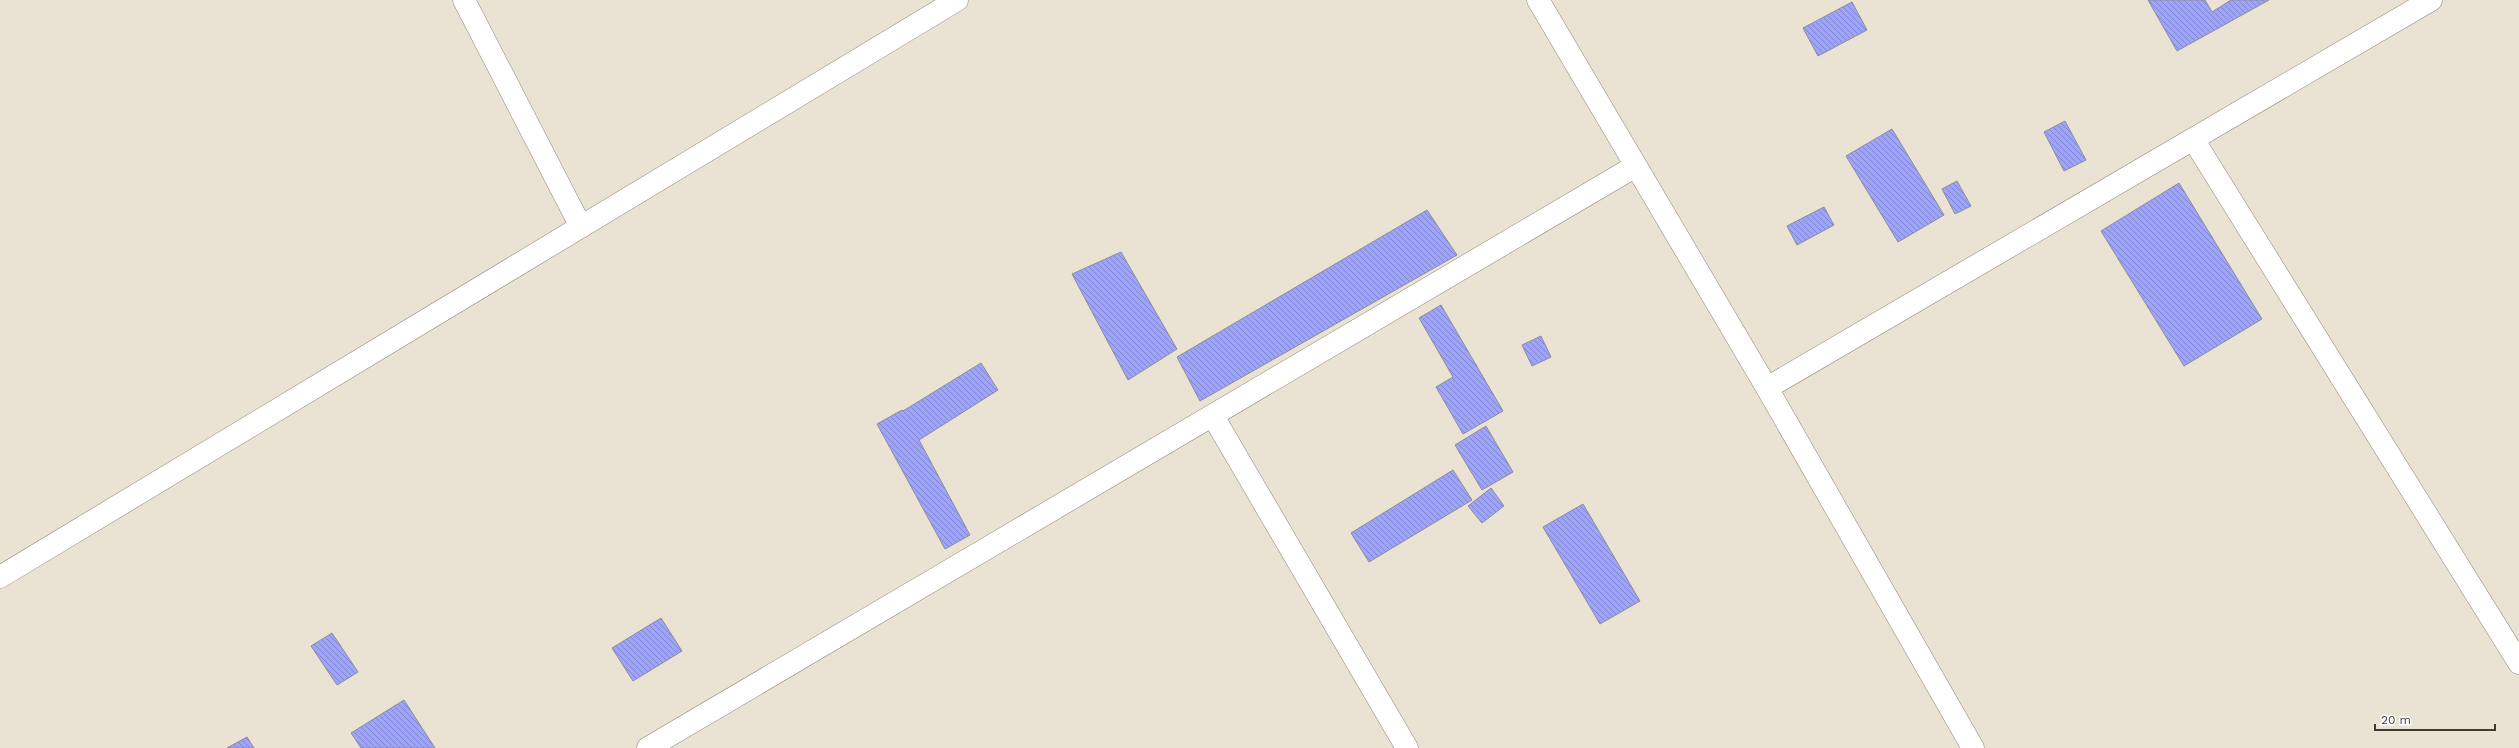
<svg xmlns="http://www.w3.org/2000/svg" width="2519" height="748" viewBox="0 0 2519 748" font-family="'Work Sans',sans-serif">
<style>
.building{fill:url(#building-back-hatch);stroke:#8b8d9b}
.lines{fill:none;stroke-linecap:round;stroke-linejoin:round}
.minor-casing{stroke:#8d8578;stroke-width:23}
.minor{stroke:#fff;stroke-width:22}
</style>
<defs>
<pattern id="building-back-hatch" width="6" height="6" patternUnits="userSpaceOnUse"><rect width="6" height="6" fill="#9ea4fc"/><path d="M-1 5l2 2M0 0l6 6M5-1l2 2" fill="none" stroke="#8287cd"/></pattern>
</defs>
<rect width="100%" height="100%" fill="#eae2d3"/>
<path class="building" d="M2148 0H2205L2212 12 2231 0H2269L2177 51Z
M1852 2 1867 30 1818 56 1803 28Z
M2065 121 2086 160 2064 171 2044 132Z
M1892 129 1944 215 1898 242 1846 156Z
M1957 181 1971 206 1955 214 1942 189Z
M2179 183 2262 319 2184 366 2101 231Z
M1824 207 1834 225 1797 245 1787 226Z
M1427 210 1457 255 1200 401 1177 357Z
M1121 252 1177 349 1128 380 1072 274Z
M1441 305 1503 411 1463 434 1436 387 1453 377 1419 318Z
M1541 336 1551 357 1532 366 1522 345Z
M981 363 998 390 919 440 970 535 945 549 877 424 902 410 903 411Z
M1486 426 1513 472 1482 490 1455 445Z
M1453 470 1472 500 1369 562 1351 533Z
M1491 488 1504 506 1482 523 1468 506Z
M1583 504 1640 601 1600 624 1543 527Z
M661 618 682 651 633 681 612 648Z
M332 633 358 672 337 685 311 646Z
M404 700 435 748H361L351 733Z
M247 737 254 748H227Z"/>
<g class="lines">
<g class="minor-casing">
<path id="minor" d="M464 0 581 227
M1538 0 1767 388 1973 748
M2193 139 2519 663
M1767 388 2431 0
M1213 416 1407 748
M0 577 957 0
M648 748 1634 167"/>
</g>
<use href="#minor" class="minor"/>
</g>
<path d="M2375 724v6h120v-6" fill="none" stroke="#3e3b35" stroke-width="2"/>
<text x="2381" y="724" font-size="12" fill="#3e3b35" stroke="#ffffff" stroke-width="3" paint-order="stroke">20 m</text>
</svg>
